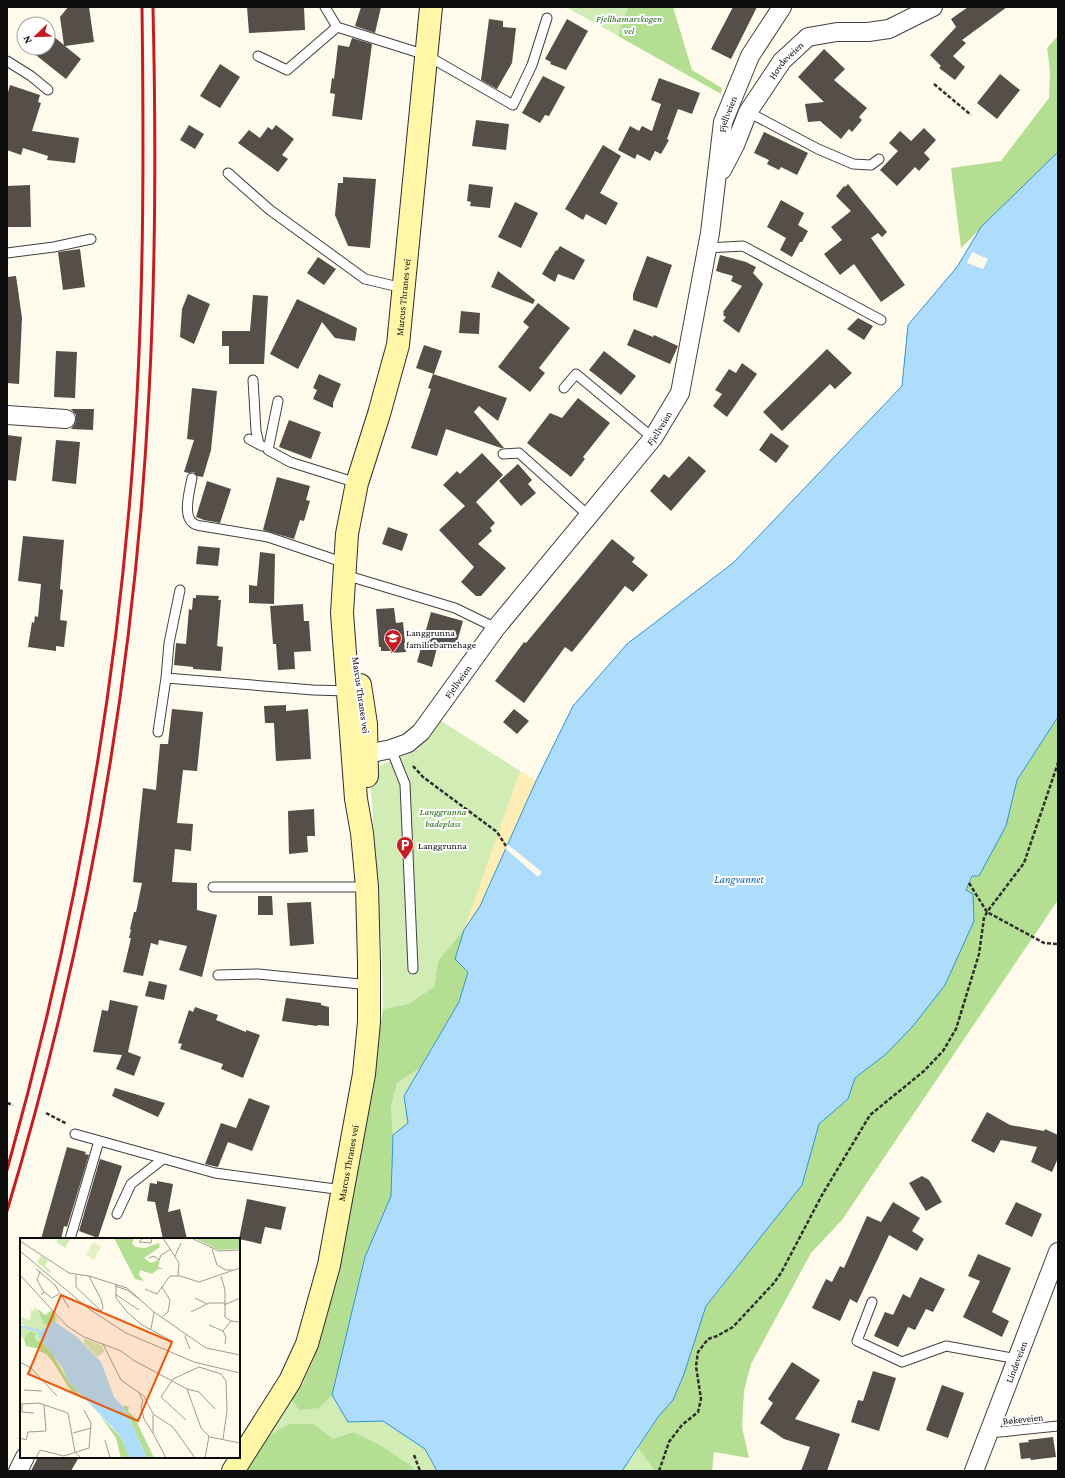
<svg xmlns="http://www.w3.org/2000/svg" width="1065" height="1478" viewBox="0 0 1065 1478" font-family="'Crimson Pro',serif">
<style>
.green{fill:#d1ecb4}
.forest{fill:#b4de92}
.sand{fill:#feeeb5}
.water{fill:#adddfa;stroke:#3093d6}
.pier{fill:#fffbec}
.building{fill:#564e48}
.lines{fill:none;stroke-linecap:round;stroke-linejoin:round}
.service-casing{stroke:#404040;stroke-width:11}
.minor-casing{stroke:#404040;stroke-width:20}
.secondary-casing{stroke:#2f2f2f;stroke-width:24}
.path{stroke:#2f2f2f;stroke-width:2.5;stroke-dasharray:4 2;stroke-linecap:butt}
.service{stroke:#fff;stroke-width:9}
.minor{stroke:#fff;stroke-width:18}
.secondary{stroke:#fff6a7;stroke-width:22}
.rail{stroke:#c61c24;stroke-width:3}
.labels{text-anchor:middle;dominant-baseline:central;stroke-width:4;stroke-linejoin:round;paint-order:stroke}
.park-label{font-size:10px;font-style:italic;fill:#296819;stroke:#fff}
.street-label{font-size:10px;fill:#0d0d0d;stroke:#fff}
.poi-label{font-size:10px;fill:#0d0d0d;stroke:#fff;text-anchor:start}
.water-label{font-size:11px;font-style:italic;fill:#0e63a6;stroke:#fff}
.inset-river{fill:none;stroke:#adddfa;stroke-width:2}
.inset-road{fill:none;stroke:#9e9c93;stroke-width:1}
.view{fill:#e8590c;fill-opacity:0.15;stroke:#e8590c;stroke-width:2}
.inset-edge{fill:none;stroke:#0d0d0d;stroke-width:2}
</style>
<rect width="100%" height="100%" fill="#fffbec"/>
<path class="green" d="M566 7H659L636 46Z
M441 721 536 781 465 931 438 961 434 987 408 1004 383 1009 382 954 371 789 379 766 417 750Z
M420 1068 404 1096 408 1123 393 1135 391 1107 397 1083Z
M332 1395 348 1422 383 1421 425 1449 437 1471H413L412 1467 380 1445 353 1432 333 1439 314 1424 263 1439 291 1398 318 1408Z
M638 1448 655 1471H622Z"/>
<path class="forest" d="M628 7H673L692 70 722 88 721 94 618 36Z
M1058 36V152L961 248 951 168 1001 161 1049 98 1050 71 1047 48Z
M1058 717V900L842 1220 811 1253 751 1364 744 1391 742 1427 749 1458 714 1452 712 1471H655L638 1448 658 1417 673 1400 684 1374 706 1306 802 1185 819 1124 848 1099 855 1078 886 1054 973 876 1006 826 1017 780Z
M464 930 455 959 468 972 459 1002 420 1068 397 1083 391 1107 393 1135 391 1196 365 1257 332 1395 319 1408 299 1410 291 1398 302 1385 315 1356 338 1276 364 1132 383 1009 408 1004 434 987 438 961Z
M290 1424H314L333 1439 353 1432 380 1445 413 1467V1471H244L263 1439Z"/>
<path class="sand" d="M520 771 536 781 480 906 464 930Z"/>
<path class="water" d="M1058 152V717L1017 780 1006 826 979 876H972L966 890 973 894 974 921 945 985 913 1026 886 1054 855 1078 848 1099 819 1124 802 1185 706 1306 684 1374 673 1400 658 1417 622 1471H437L425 1449 383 1421 348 1422 332 1395 365 1257 391 1196 393 1135 408 1123 404 1096 459 1002 468 972 455 959 464 930 480 906 536 781 573 706 627 644 733 563 902 386 908 325 957 267 981 227Z"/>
<path class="pier" d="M972 252 988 259 983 269 967 263Z
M507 844 542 872 538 877 505 848Z"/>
<path class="building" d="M68 7H89L94 42 65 46 81 59 66 79 27 48H48V32L64 45 60 17Z
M247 7H304L305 30 249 33Z
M361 7H381L375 33 355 26Z
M733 7H757L731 59 711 49Z
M968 7H1007L962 40 966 43 953 56 965 67 955 80 939 68 941 66 930 55 956 27 951 19Z
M489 19 503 21V27L516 28 512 63 497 89 481 80Z
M567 19 588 31 566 70 550 64 551 62 545 59Z
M352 38 372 44 362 120 332 116 335 94 330 93 332 78 334 79 338 45 349 47Z
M824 49 845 69 834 80 867 108 859 117 862 120 852 132 849 129 841 139 820 121 808 122 805 104 824 102 798 77Z
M220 64 240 77 220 108 200 96Z
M1000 74 1020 90 997 119 977 103Z
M543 76 565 87 549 116 545 115 540 123 522 113Z
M659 78 700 93 692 114 678 109 667 139 669 140 661 154 655 151 650 161 637 154 635 159 618 150 630 126 639 131 642 126 652 131 661 104 651 100Z
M10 85 40 95 38 102 41 103 32 131 79 138 75 163 47 160 48 156 23 148 21 155 7 150V96Z
M476 120 509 124 506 150 472 146Z
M189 125 204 134 195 149 180 140Z
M276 125 294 139 282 155 288 159 278 172 238 143 249 130 260 138 268 127 272 130Z
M924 128 936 140 924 153 930 159 919 171 915 167 897 186 880 170 898 151 889 143 900 131 911 141Z
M764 132 808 153 797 175 781 167 779 170 767 164 769 160 754 153Z
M603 145 621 156 600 193 618 203 606 225 586 214 583 220 565 209Z
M343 177 376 179 370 248 348 246 335 215 338 183H343Z
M469 184 493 187 490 208 470 206 471 202 467 201Z
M848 184 887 232 882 237 878 233 871 238 905 285 881 302 854 264 840 275 824 254 842 240 831 227 851 211 836 196 844 186 845 187Z
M30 185 31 227H7V186Z
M781 200 804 213 798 225 808 231 802 242H800L792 257 780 250 786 238 767 227Z
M515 202 538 213 521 248 498 237Z
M560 246 585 260 574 280 558 274 555 282 542 274 556 250 557 251Z
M80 249 85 287 63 290 58 252Z
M720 255 746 262 756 267 753 273 763 284 739 333 723 321 726 317 723 315 724 313 723 312 742 286 731 281 733 276 716 271Z
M647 256 672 265 657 308 633 300V294Z
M318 257 336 269 324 285 307 273Z
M498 271 535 300 533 304 491 287Z
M16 276 22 318 19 384 7 383V277Z
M188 294 210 304 194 344 180 337 182 309Z
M253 295 268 296 264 364H229V346H222V331H250Z
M297 299 357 328 355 341 335 338 322 322 298 369 270 354Z
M538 303 570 328 539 368 545 373 530 392 498 367 529 327 523 322Z
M461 311 480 313 479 334 459 333Z
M858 318 873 326 864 340 847 329Z
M634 329 653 337 654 335 678 346 670 364 627 345Z
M424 345 442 351 434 374 416 368Z
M827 349 852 373 835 389 830 384 782 431 763 412Z
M56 351 77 352 75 398 54 397Z
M604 351 636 376 621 395 589 370Z
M742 363 757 374 727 417 713 406 722 394 715 390 729 369 736 373Z
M319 374 341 384 333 403V408L313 399 317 390 313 388Z
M433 374 507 398 498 421 479 406 474 412 504 448H501L446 429 437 456 411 448 431 389 428 388Z
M192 388 217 391 211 450 203 477 197 476 194 472 189 473 184 472 194 440 187 439Z
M578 398 610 423 583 457 585 459 571 477 527 443 550 413 562 418Z
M71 409H94L93 430 71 429 75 424 76 419V415Z
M289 420 321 432 311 459 279 447Z
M771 433 789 446 776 463 759 450Z
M7 435 22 437 16 481 7 480Z
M56 440 80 442 76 484 52 481Z
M482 453 503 475 476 502 495 523 490 528 492 531 478 544 506 568 481 596H476L461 582 474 567 439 530 465 506 443 485 457 471 460 474Z
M689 456 706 471 671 511 650 491 664 474 669 478Z
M518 464 532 480 528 484 536 493 521 506 499 481Z
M277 477 310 486 306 500 310 501 304 521 300 520 294 539 263 530Z
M207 481 231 489 220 523 204 520 196 517Z
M388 527 408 534 402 551 382 544Z
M23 536 64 540 60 589 63 590 60 620 67 621 64 647 56 646V651L28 647 32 622 34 623 35 616 38 617 41 584 18 581Z
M612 539 635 558 632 562 648 575 633 592 625 586 572 652 565 647 524 703 495 681 524 642 526 643Z
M198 546 220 548 218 566 196 564Z
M260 552 275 554 274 604 249 603V585L257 586Z
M196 595 219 596 218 600H221L217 646 223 647 221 671 193 669V667L174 665 176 643 186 644 189 609 192 610 193 598H196Z
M303 604 304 621H309L311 651 294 652 295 669 278 670 276 644H273L270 606Z
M394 608 396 623 403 622 406 652 391 653V651H381V647H379L376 609Z
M431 612 463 621 455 649 438 644 432 667 417 662Z
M286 705V711L308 709 311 759 276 761 274 723H265L264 706Z
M172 709 203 712 197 771 183 770 177 823 193 824 191 851 175 849 172 882 197 883V910L217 915 202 977 179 970 187 946 159 940 158 945 151 943 143 976 123 972 131 938H129L131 930 130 929 134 912H136L142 883 133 882 143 788 156 790 160 744H168Z
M514 709 529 721 517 734 503 722Z
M314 809 315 836H307L308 852 289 854 288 811Z
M258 896H272L273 915H258Z
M311 902 314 944 290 946 287 903Z
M149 981 167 985 164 1000 145 996Z
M286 998 321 1003V1005L329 1007V1026L318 1025 317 1026 282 1021Z
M110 1000 138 1006 128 1052 141 1057 134 1076 116 1069 122 1055 93 1052 102 1010 108 1011Z
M195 1007 218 1015 216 1020 246 1032V1030L260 1035 243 1078 221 1069 223 1064 180 1049 182 1044 178 1043 189 1010 193 1012Z
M115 1088 165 1103 158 1117 112 1096Z
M249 1098 270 1106 252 1151 228 1142 218 1167 205 1164 221 1123 236 1128Z
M987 1112 1010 1125 1044 1131 1045 1129 1058 1135V1158L1052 1172 1031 1162 1037 1147 1001 1140 994 1153 971 1141Z
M67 1147 86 1152 85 1154 89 1155 67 1227 64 1226 61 1239H41Z
M100 1159 122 1166 98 1238 79 1231Z
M922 1176 929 1180 942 1202 926 1211 909 1183Z
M157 1181 173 1184 168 1212 180 1209 187 1239H163L155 1202 147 1201 150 1183 157 1184Z
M247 1199 286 1207 281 1230 265 1227 261 1244 239 1239Z
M893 1202 920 1218 912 1231 924 1239 917 1251 889 1235 857 1303 850 1299 840 1321 812 1308 826 1279 832 1282 840 1266 844 1268 867 1216 881 1222Z
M1016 1202 1042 1214 1032 1237 1005 1224Z
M978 1254 1011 1268 992 1312 1009 1321 1002 1337 963 1317 980 1281 968 1276Z
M920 1277 945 1289 933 1312 926 1309 915 1330 908 1327 898 1347 874 1336 885 1312 893 1315 903 1294 910 1298Z
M792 1362 820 1380 795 1419 840 1434 827 1471H801L810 1447 784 1439 760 1423 773 1403 768 1399Z
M873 1371 896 1378 879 1431 851 1422 858 1400 863 1401Z
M942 1385 964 1393 948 1438 926 1430Z
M1053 1437 1056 1457 1031 1460 1030 1458 1021 1459 1019 1443 1029 1442 1028 1440Z
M38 1457H79L71 1471H31Z"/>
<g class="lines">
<g class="service-casing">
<path id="service" d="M325 7 337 27
M258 56 287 70 337 27 426 55 513 105 532 65 547 18
M7 61 31 76 48 90
M748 112 818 149 853 164 871 165 879 159
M228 173 270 210 365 279 403 288
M707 248 743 246 881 320
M7 253 54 247 91 239
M253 380 256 431 259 444
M564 388 576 374 653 438
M278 401 268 450 290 462 357 483
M249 439 262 446
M503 454 519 453 589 516
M192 478C190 489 182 516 193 523 195 525 200 526 202 526L268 537 345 563
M345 575 455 608 496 628
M180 590 169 643 166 678 313 690 348 691
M158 732 166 678
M391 749 405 784 413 969
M213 887H367
M218 975 258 974 370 985
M75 1134 215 1173 343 1190
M117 1214 131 1184 163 1159
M70 1239 99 1141
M872 1302 857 1341 902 1362 946 1346 1018 1359
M990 1433 1058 1426"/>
</g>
<g class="minor-casing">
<g id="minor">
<path id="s1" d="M722 170 735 145 748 112 782 61 808 37 837 32H868L889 29 933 7"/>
<path d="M7 415 66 419"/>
<path id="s2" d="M367 754 391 749 408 743 421 732 496 628 653 438 680 393 710 233 723 122 750 56 782 7"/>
<path d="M18 1471 25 1457"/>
<path id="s3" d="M974 1471 1058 1252"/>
</g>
</g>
<g class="secondary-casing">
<g id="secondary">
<path d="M360 685 366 724 367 776"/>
<path id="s4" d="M233 1471 290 1381 307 1344 329 1265 364 1074 369 1022V963L367 887 362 833 356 799 342 613 347 534 357 483 379 414 398 345 431 7"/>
</g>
</g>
<path class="path" d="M934 84 971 115
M413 766 423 777 497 832 506 846
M969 883 987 912 1044 943 1058 944
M7 1103 13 1105
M46 1113 67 1124
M414 1455 420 1471
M659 1471 669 1442 682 1425 698 1412 701 1399 696 1366 698 1352 708 1339 717 1336 733 1327 773 1284 781 1273 822 1195 870 1115 924 1071 943 1051 956 1029 979 954 984 918 987 912 1024 863 1058 763"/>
<use href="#service" class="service"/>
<use href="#minor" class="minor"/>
<use href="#secondary" class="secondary"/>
<path class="rail" d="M7 1170C71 943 114 709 132 473 144 318 144 163 142 7
M7 1211C87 946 135 670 149 393 156 264 156 136 153 7"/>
</g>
<defs>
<g id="school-pin" transform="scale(0.9)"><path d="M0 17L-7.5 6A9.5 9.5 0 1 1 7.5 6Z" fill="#c61c24" stroke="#fff"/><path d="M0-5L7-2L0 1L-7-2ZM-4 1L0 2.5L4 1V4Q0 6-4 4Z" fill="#fff"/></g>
<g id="parking-pin" transform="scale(0.9)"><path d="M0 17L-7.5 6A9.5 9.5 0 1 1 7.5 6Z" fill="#c61c24" stroke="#fff"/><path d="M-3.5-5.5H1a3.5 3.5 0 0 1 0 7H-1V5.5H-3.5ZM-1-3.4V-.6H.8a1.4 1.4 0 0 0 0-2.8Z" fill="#fff"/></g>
</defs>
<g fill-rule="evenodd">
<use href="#school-pin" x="393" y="638"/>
<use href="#parking-pin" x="405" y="845"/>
</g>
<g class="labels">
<g class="park-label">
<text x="629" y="18">Fjellhamarskogen<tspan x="629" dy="12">vel</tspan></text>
<text x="443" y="811">Langgrunna<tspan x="443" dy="12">badeplass</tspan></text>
</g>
<g class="street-label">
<text stroke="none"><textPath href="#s1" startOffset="128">Hovdeveien</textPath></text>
<text stroke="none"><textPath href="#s2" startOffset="770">Fjellveien</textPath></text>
<text stroke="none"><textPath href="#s4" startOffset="1209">Marcus Thranes vei</textPath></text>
<text stroke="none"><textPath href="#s2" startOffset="446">Fjellveien</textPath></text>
<text stroke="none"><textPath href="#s2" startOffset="122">Fjellveien</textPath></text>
<text transform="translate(361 695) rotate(82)">Marcus Thranes vei</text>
<text stroke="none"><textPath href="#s4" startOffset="333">Marcus Thranes vei</textPath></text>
<text stroke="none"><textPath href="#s3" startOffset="117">Lindeveien</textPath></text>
<text transform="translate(1023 1419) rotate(-6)">Bøkeveien</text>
</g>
<g class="poi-label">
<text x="406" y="632">Langgrunna<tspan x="406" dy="12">familiebarnehage</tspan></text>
<text x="418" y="845">Langgrunna</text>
</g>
<g class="water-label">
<text x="739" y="879">Langvannet</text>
</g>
</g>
<g transform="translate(20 1238)">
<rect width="220" height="220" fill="#fffbec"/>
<path d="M39 0H51L45 10 36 4ZM21 18 28 22 25 28 31 33 30 35 17 24ZM14 68 29 88 36 78 38 81 34 87 25 90 20 99 23 105 20 106 14 102 17 98 10 94 4 101 0 100V88H5L0 84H3L0 79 10 82 11 73 8 69 12 73 15 72ZM64 100 83 108 84 114 77 119 64 105Z" fill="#d1ecb4"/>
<path d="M94 0H114L112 5 115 9 125 10 139 5 140 9 124 20 131 25 140 21 138 29 144 31H138L132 36 120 32 119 37 124 43 115 41ZM174 0H220V11L199 12ZM17 70 25 77 32 72 36 78 34 84 29 88 24 86ZM10 93 16 96 15 102 23 105 32 115 48 143 65 162 52 155 33 124 26 116 19 113 21 111 6 108 4 101ZM103 167 109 169 108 173 115 180 134 220H127ZM79 176 102 201 110 220H101L96 200Z" fill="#b4de92"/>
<path d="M73 4 81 9 74 22 66 17Z" fill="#e3f2c6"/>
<path d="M35 84 57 99 81 124 94 159 104 170 127 220H110L102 201 93 190 48 143 42 129 18 98 19 93Z" fill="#adddfa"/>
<path class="inset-river" d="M0 88 19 93"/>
<path class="inset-road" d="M123 0 119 4 131 5 132 0M143 0 159 25 158 38M171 0 199 13 220 12M0 3 49 35 69 38 107 50 134 74 186 110 220 117M192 11 197 27 206 32H213M0 13 69 71 106 95 174 124 220 135M155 18 161 5M129 20 134 18 139 22 141 17 151 11M16 31 35 47 49 70M20 33 17 42 24 54M0 37 47 88 64 99 101 113 113 122 167 151 181 190 190 199 200 201M56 37V49L81 73 83 70 81 61 69 38M201 38 205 52V79L211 83 220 84M96 46V60L107 74 122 87 152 103M95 48 107 52 119 61M125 51 137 56 150 38H160L179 44 220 30M95 56 119 72M21 57 24 54 32 60 39 56M175 60 187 66M204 67 220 60M171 74 189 65H205M142 79 148 74 150 62 142 49M189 87 203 93 211 83M131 91 134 74M203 93 206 99 205 106M166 97 165 99 170 111M83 106 101 142 124 158 133 176 153 189 175 220M0 124 11 130 37 158M220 127V147M167 151 179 154 195 171M4 152 22 153M119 155 123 163 121 169 124 181 133 195M0 166 19 165 48 175 55 214 61 220M2 166V174L14 175M133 177V195L146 220M166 182 141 159 153 141 179 129 201 136 206 143 207 173 203 201M53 195 71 190M0 200 6 202 8 194 26 193 24 167M200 201 220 205M85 202 90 220M16 220 20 212 44 218 69 210 71 185 64 172M185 220 189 198"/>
<path class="view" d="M41 57 152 104 118 183 8 136Z"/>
<rect width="220" height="220" class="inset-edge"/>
</g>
<rect width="1065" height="1478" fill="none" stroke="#0d0d0d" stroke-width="16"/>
<g transform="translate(36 36) rotate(247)"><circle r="19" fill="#ffffff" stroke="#9e9e9e"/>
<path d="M0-3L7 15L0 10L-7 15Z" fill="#c61c24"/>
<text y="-6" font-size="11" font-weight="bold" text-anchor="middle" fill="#0d0d0d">N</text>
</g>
</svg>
